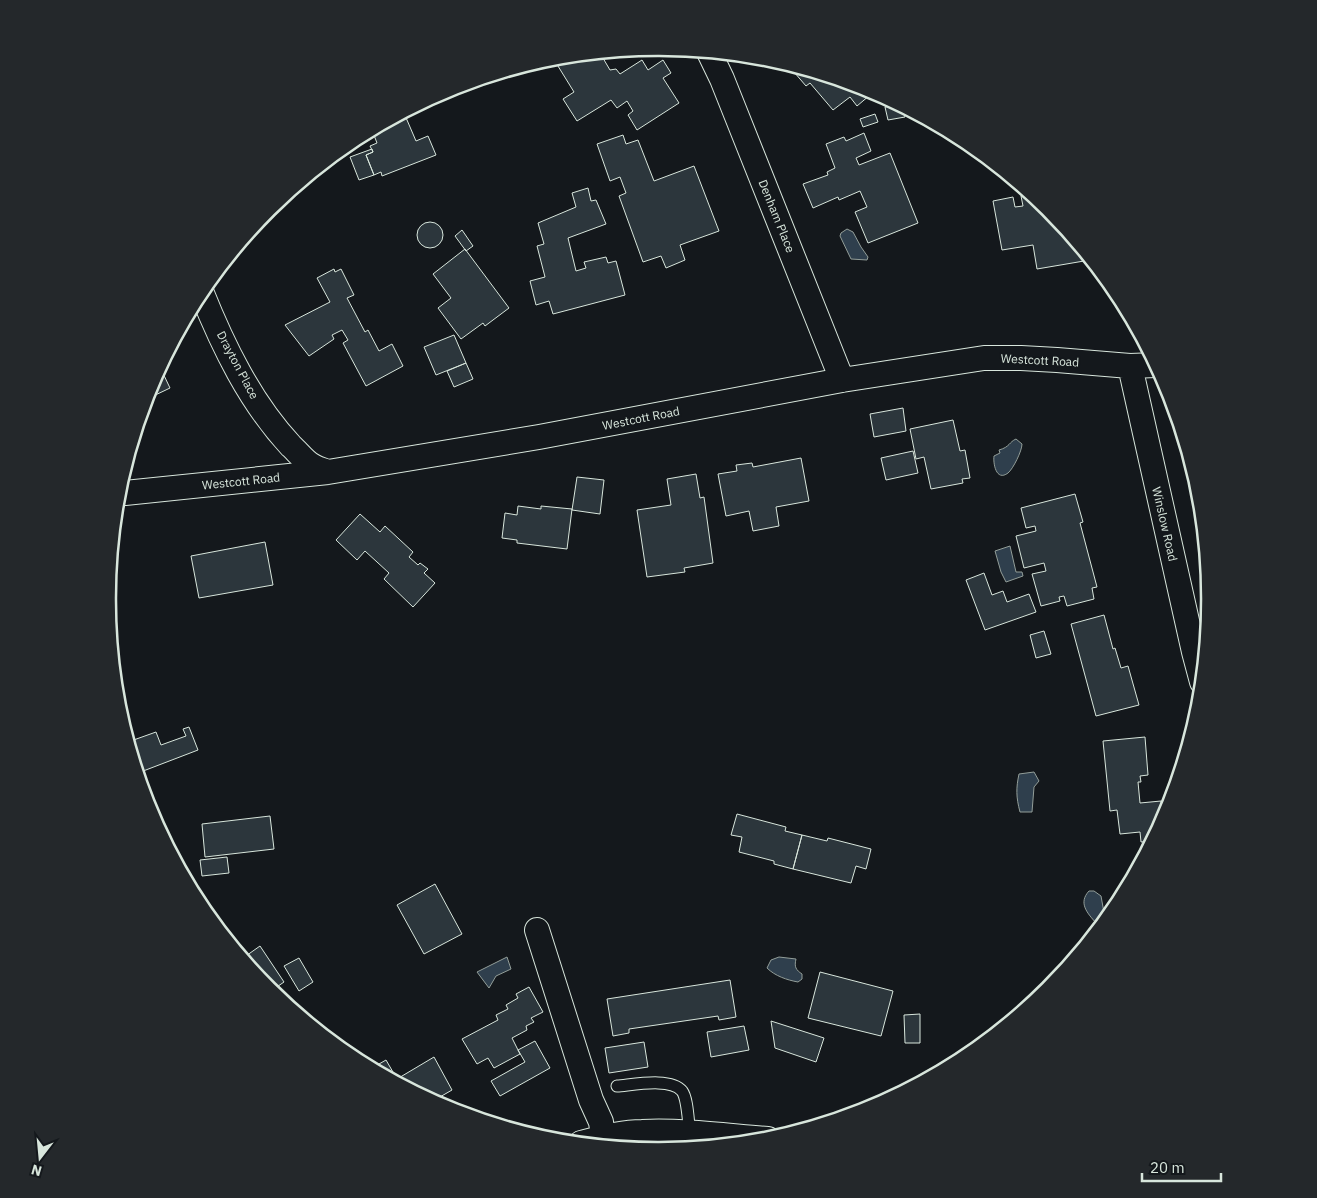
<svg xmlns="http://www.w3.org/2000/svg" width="1317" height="1198" viewBox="0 0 1317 1198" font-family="'IBM Plex Sans',sans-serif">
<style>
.water{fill:#2f3f4d;stroke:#939e99}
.building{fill:#2c363c;stroke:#d8e6dc}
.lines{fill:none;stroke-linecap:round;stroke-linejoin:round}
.lane-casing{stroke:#d8e6dc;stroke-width:13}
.street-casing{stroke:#d8e6dc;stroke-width:26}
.lane{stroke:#14181c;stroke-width:11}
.street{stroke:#14181c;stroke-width:24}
.labels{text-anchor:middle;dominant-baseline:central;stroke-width:4;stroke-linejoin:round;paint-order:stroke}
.street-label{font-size:12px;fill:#d8e6dc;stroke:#14181c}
.rim{fill:none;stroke:#d8e6dc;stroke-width:2.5}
</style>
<rect width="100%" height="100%" fill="#14181c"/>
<path class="water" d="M847 229 853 232 861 247 868 257 867 260 851 259 840 236 841 233Z
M1016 439 1022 444C1022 451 1013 469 1008 473 996 482 993 463 994 456L1000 453 999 450C1010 447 1009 442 1016 439Z
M1010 546 1016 572H1022L1023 576 1006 582 1001 572 995 551Z
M1034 772 1039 781 1034 787 1032 812H1020C1016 797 1016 788 1019 774Z
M1089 891H1094L1101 896 1105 918 1102 924H1097C1087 913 1078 903 1089 891Z
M507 957 511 969 496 976 489 988 477 972Z
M779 957 796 959C794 967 796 970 802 974V979L798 982C787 980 775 976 767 968L771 960Z"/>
<path class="building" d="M600 53 610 70 616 69 620 74 642 60 648 70 663 60 671 73 663 78 679 103 637 130 628 115 633 111 627 101 617 108 611 100 577 121 563 99 574 92 553 58Z
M788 65 865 88 870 95 857 106 850 97 833 110 810 83 806 86Z
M899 105 904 108 905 117 888 120 885 107Z
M404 113 416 141 428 136 436 155 382 176 381 172 374 175 366 155 373 152 370 146 377 143 372 130Z
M875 114 878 122 863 127 860 119Z
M864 133 871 151 856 158 859 165 890 153 918 223 868 243 855 212 867 207 860 191 839 200 838 197 813 208 803 184 828 175 827 172 835 168 826 144 844 137 846 141Z
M623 135 626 144 638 140 654 181 694 166 719 231 680 245 685 260 666 268 661 256 643 262 619 196 626 193 620 177 610 181 597 144Z
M372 149 373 152 366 155 374 175 359 180 350 157Z
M588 188 591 201 596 200 606 224 568 238 576 271 586 268 584 262 606 257 608 263 616 261 625 295 553 314 549 301 536 305 530 281 545 277 537 246 544 244 538 223 576 207 572 193Z
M1030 194 1049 209 1082 250 1084 261 1037 269 1033 245 1002 250 993 201 1013 197 1015 207 1023 206 1021 196Z
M417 235a13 13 0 1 1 26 0a13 13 0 1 1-26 0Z
M462 230 473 246 466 251 455 236Z
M465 249 509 308 485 326 483 323 461 339 438 308 451 298 433 274Z
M334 269 335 272 341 269 354 295 347 298 365 332 368 330 379 351 392 344 403 366 366 386 343 343 348 340 342 330 332 335 334 339 309 356 285 325 330 302 317 278Z
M454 335 466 363 436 375 424 347Z
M466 363 473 379 454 387 447 371Z
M160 367 170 388 147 399 146 397 149 388Z
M903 408 906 431 874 437 870 414Z
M953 420 960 451 965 450 970 478 962 479 963 483 931 489 924 457 916 459 910 429Z
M913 451 918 473 886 480 881 458Z
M801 458 809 501 776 507 779 526 753 531 749 511 726 516 718 474 737 471 736 465 752 463 753 467Z
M696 474 700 498 704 497 713 563 684 568 685 572 647 577 637 510 671 505 667 479Z
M577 477 604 480 600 514 572 510Z
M1075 494 1083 522 1080 523 1097 587 1092 588 1094 599 1067 606 1064 596 1059 597 1060 601 1041 606 1032 574 1046 571 1044 563 1024 568 1016 536 1036 531 1035 526 1026 528 1021 508Z
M518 506 541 509V506L572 509 567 549 517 543V540L502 538 505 513 517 515Z
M360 514 380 532 385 526 413 552 409 557 418 565 420 563 428 569 424 573 435 583 413 607 384 579 389 573 365 551 357 560 336 540Z
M265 542 273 585 199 598 191 556Z
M984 573 992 595 1003 591 1007 602 1029 594 1036 612 985 630 966 580Z
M1104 615 1113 649 1115 648 1121 668 1128 666 1139 705 1096 716 1071 624Z
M1044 631 1051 654 1036 658 1030 635Z
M189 727 198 750 138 773 128 742 156 732 161 745 186 736 183 729Z
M1145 737 1148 775 1140 776 1141 782H1138L1140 803 1161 801 1163 819 1152 841 1141 842 1140 832 1120 834 1117 810 1110 811 1103 741Z
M737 814 786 827 785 831 802 835 793 869 774 864V861L739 852 742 837 731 835Z
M270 816 274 849 205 857 202 824Z
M802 835 827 841 828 838 871 849 866 869 856 866 851 883 793 869Z
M227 857 229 873 202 876 200 860Z
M435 884 462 934 424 954 397 905Z
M260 946 284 982 271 991 243 958Z
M299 958 313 982 299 991 284 966Z
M820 972 893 991 881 1036 808 1018Z
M730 980 736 1017 719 1020 718 1016 629 1029V1033L613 1036 607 999Z
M529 987 543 1012 531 1018 534 1022 526 1026 527 1030 512 1038 520 1054 494 1068 488 1058 477 1064 462 1039 498 1020 496 1015 508 1009 506 1005 518 998 516 994Z
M920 1014V1043H905L904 1015Z
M771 1021 824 1038 816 1062 775 1048Z
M744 1026 749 1050 711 1057 707 1032Z
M535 1041 550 1068 500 1096 491 1081 525 1062 518 1050Z
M644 1042 648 1067 609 1073 605 1048Z
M434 1057 452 1090 433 1101 372 1068 386 1060 397 1079Z"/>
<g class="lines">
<g class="lane-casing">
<path id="lane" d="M1194 652 1206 635
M617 1086C632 1085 671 1077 682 1091 688 1099 688 1123 690 1133"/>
</g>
<g class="street-casing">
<path id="street" d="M709 52 722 79 842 380
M201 291C223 346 250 402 291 446 298 452 305 462 313 466 318 469 323 470 328 472
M1130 366 1194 652 1202 682
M125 493 328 472 539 437 842 380 984 358H1021L1057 360 1130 366 1156 365
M537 930 591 1100 601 1122 603 1137
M581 1143C601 1138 621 1132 642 1132 682 1130 728 1136 768 1139"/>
</g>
<use href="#lane" class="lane"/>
<use href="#street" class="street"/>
</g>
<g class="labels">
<g class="street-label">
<text transform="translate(777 216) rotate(68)">Denham Place</text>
<text transform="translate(1040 360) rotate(3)">Westcott Road</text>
<text transform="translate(238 365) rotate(62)">Drayton Place</text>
<text transform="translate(641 418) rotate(-11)">Westcott Road</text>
<text transform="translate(241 481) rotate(-6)">Westcott Road</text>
<text transform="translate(1165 524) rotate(77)">Winslow Road</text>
</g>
</g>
<path d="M0 0H1317V1198H0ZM658 56H659A542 542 0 0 1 1201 598V600A542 542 0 0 1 659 1142H658A542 542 0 0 1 116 600V598A542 542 0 0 1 658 56Z" fill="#24282b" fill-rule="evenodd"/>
<path class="rim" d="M658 56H659A542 542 0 0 1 1201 598V600A542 542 0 0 1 659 1142H658A542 542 0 0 1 116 600V598A542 542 0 0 1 658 56Z"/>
<g transform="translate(40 1158) rotate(196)" stroke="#14181c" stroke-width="4" paint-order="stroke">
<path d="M0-4L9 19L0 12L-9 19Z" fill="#d8e6dc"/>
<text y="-8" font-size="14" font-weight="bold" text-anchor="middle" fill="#d8e6dc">N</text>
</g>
<path d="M1142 1173v8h79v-8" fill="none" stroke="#d8e6dc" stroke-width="2.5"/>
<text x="1150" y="1173" font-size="15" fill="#d8e6dc" stroke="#14181c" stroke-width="4" paint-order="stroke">20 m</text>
</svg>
